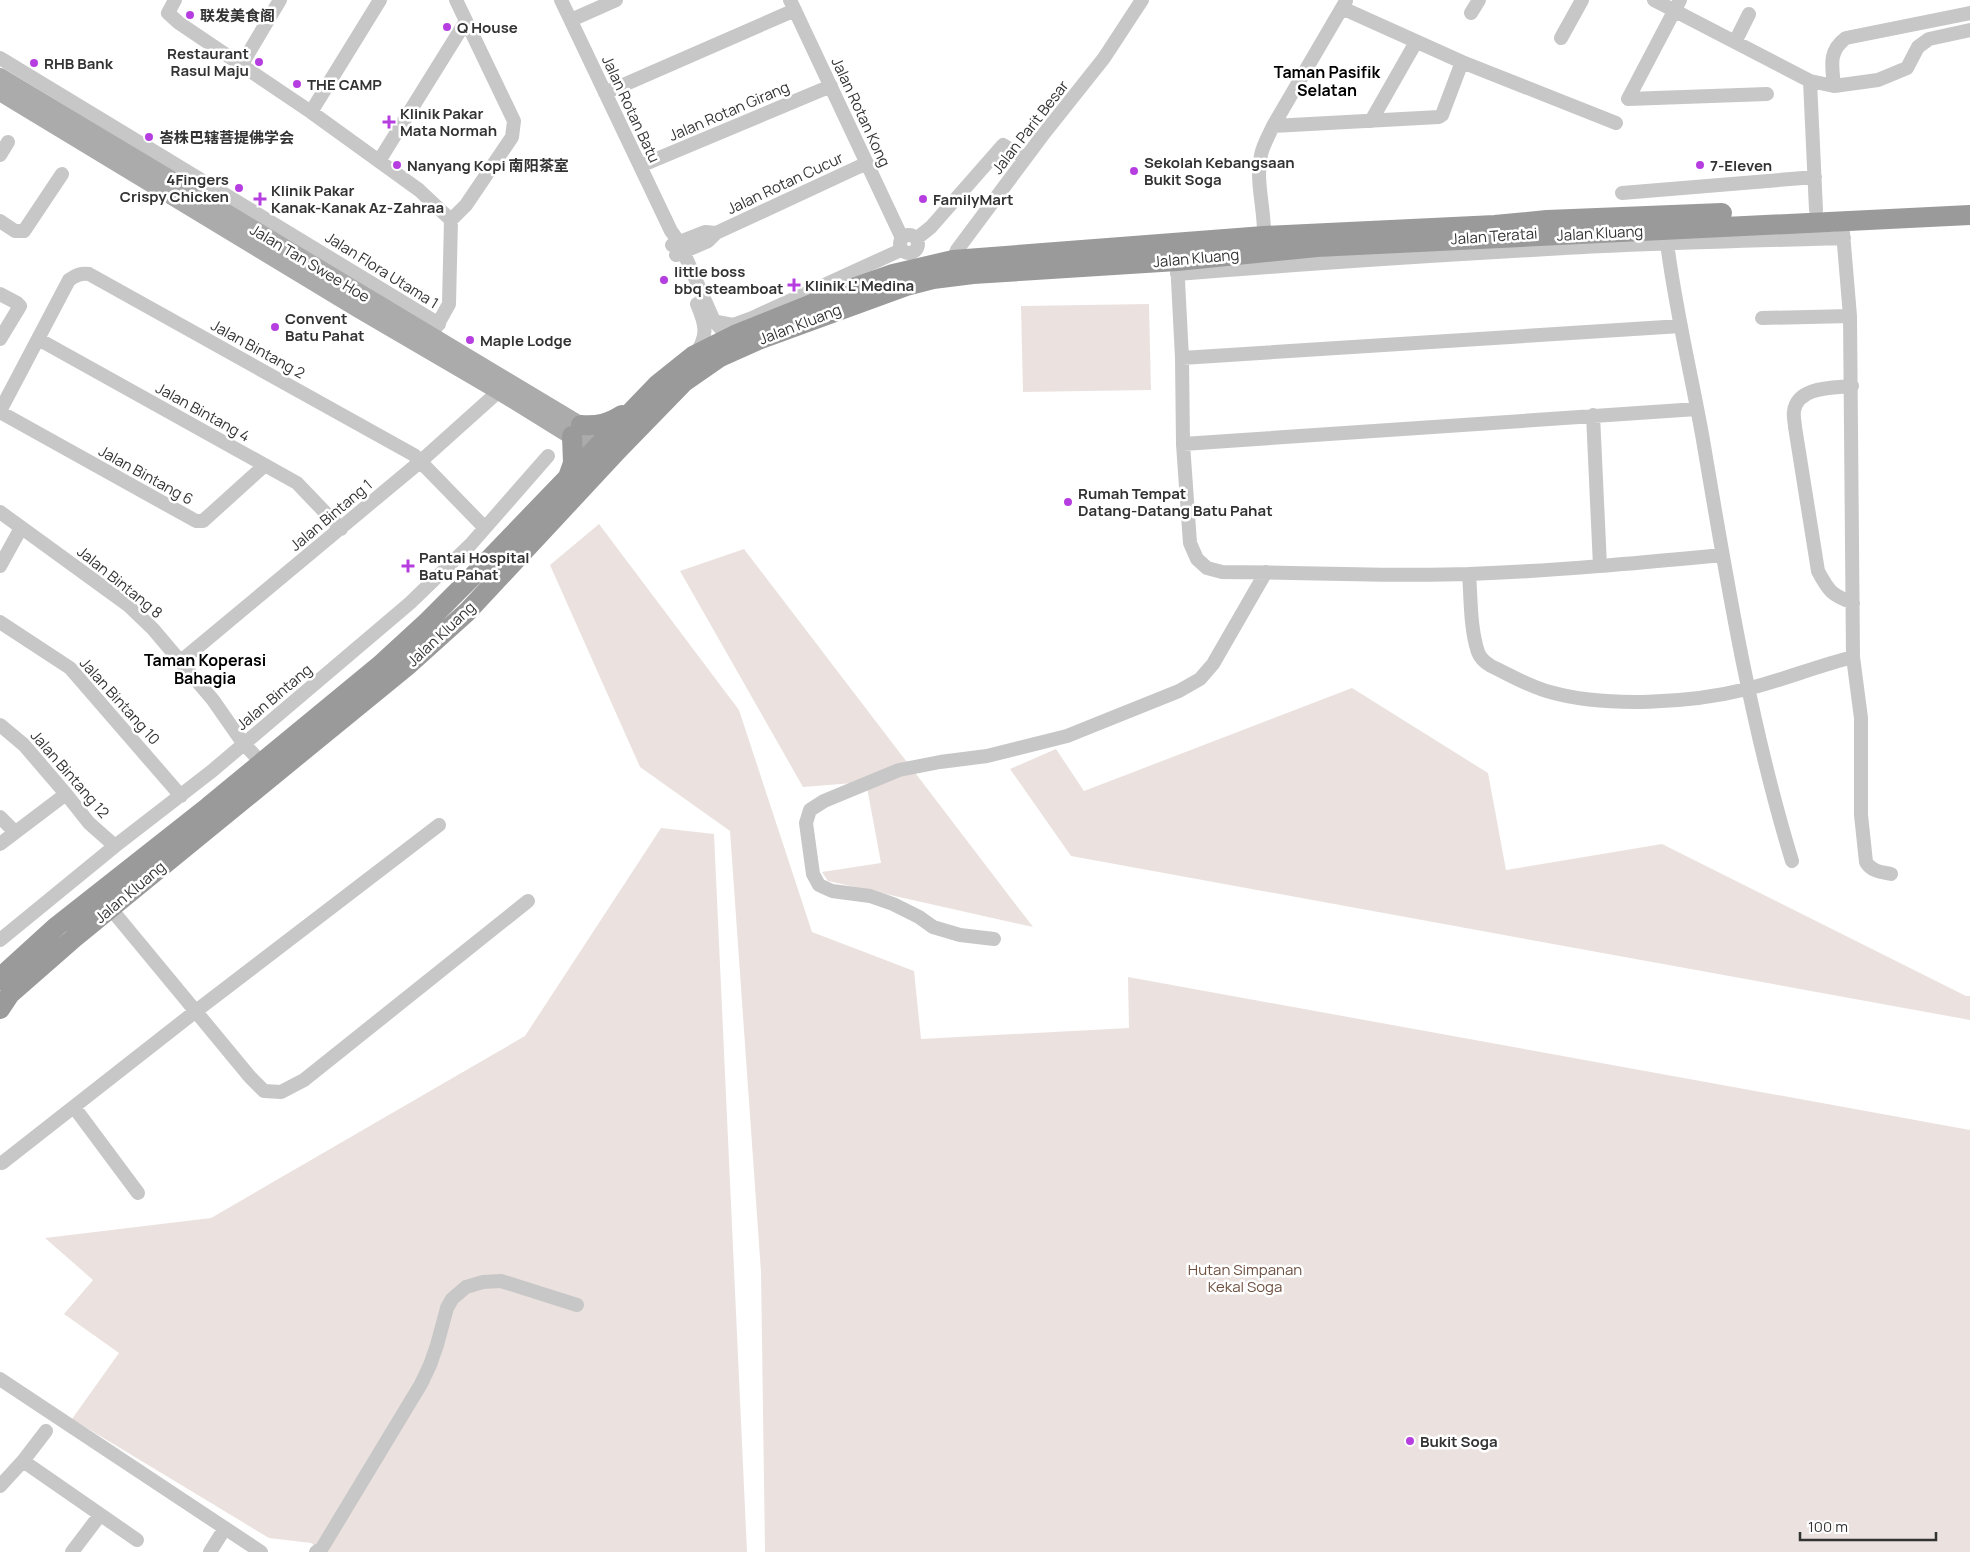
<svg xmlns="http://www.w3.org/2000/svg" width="1970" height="1552" viewBox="0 0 1970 1552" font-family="Manrope,'Noto Sans SC',sans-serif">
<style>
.green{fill:#ebe2df}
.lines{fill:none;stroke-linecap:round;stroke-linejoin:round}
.minor{stroke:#c7c7c7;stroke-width:14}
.major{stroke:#ababab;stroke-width:18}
.highway{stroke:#9a9a9a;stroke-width:20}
.poi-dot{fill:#b63ee1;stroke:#fff;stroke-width:2}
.labels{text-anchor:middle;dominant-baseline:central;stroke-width:5;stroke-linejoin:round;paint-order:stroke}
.poi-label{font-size:15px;font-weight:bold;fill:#333;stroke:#fff;text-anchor:start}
.street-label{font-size:15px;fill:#333;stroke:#fff}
.park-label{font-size:15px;fill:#6e5040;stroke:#fff}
.neighbourhood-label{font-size:16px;font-weight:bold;fill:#000;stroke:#fff}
</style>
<rect width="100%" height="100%" fill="#fff"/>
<path class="green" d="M1149 304 1151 390 1023 392 1021 306Z
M599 524 739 710 812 932 914 971 921 1039 1129 1028 1128 977 1970 1130V1552H765L761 1272 730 831 640 767 550 565Z
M744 549 1033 927 828 881 822 872 881 863 866 782 803 787 680 571Z
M1352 688 1488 773 1506 870 1662 844 1966 996H1970V1020L1071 856 1010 769 1056 749 1084 791Z
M661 828 714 834 747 1552H322L311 1543 269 1538 72 1419 119 1353 64 1314 93 1280 45 1238 211 1218 525 1036Z"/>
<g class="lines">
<path class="minor" d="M175 0 168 13 179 23 311 112 419 190 451 220 466 205 512 137 514 121 456 0
M561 0 671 231 679 242 714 321 721 329 737 334
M790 0 902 238
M1654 0 1810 81 1834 86 1878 80 1907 68 1918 47 1929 39 1970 30
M1680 0 1628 99 1767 94
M1342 8 1462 62 1616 123
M1471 13 1479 0
M571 20 616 0
M1561 38 1582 0
M1735 42 1749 14
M0 58 439 324
M242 64 280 0
M1810 81 1816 210
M1834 86C1832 66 1828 51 1846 38L1970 13
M605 93 795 10
M311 112 380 0
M1371 121 1416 42
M1273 126 1439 117 1442 115 1462 62
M0 155 8 142
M379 161 466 21
M640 166 831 86
M1622 193 1815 177
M0 221 15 231H24L62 174
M1842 221 1850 316 1853 657 1861 718V815L1866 862C1871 871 1881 872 1891 874
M900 244a9 9 0 1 1 18 0a9 9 0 1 1-18 0Z
M1666 235C1674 304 1691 372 1703 440 1727 582 1750 723 1792 861
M1264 236C1265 210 1255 181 1261 155 1263 145 1269 135 1273 126L1346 1
M916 239 931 227 1003 145 1025 158
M672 245 705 232 716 233
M676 255 708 241 716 233 867 163
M1177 261 1182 358 1183 444 1190 543 1197 559 1207 568 1222 572C1304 572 1386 577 1469 574 1553 571 1638 563 1722 555
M955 267 953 260 957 250 1042 136 1104 58 1142 0
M1177 274C1301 264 1424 256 1548 249 1646 243 1745 241 1844 238
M0 294 17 303 20 306 0 339
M1762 318 1850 316
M717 322 733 325 752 318 901 250
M434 331 449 304 451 220
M38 339 297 483 341 529
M694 356C709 336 706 325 697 304
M1182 358 1681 326
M1852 386C1833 388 1798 386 1794 411 1793 416 1795 423 1795 427L1818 571C1829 592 1832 595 1853 603
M0 411 69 280C76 275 81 273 89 274L414 455 485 528
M0 412 196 521H203L265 465
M1593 415 1600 566
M1183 444 1697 409
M0 512 128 605 153 629 213 700 243 743 262 763
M0 566 21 528
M1469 574C1471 599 1470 628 1478 652 1480 658 1486 663 1491 666 1510 675 1530 687 1550 692 1607 708 1691 703 1747 689 1783 680 1817 666 1853 657
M0 622 70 668 181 796
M181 661 421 461 499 391
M0 725 24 745 66 794 89 823 115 846
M0 817 15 832
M0 844 66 794
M111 909 250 1077 264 1091 281 1092 304 1080 528 901
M994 939 960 935 933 927 919 917 893 904 870 896 832 891 819 885 813 874 806 823 810 810 824 801 899 770 940 762 987 756 1067 736 1179 691 1200 679 1213 664 1266 572
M0 940 115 846 212 771 410 603 471 544 548 456
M74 1107 138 1193
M2 1163 196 1011 439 825
M0 1379 261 1552
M23 1461 137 1540
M0 1486 23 1461 46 1431
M72 1552 100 1515
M210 1552 225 1528
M316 1552 322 1548 421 1384 430 1365 437 1345 447 1308 452 1299 466 1287 483 1282 501 1281 577 1305"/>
<path class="major" d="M0 77 593 433
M0 92 357 308 499 391 572 436 603 459"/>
<path class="highway" d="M581 425C598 426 608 424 622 415
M568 477 573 463 572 436
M0 980 4 974 57 926 208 807 379 666 428 621 472 577 658 384 693 356 737 334 842 292 893 274 953 260 1264 236 1495 225 1547 220 1722 213
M0 1009 10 994 74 938 407 666 467 612 617 451 684 382 720 357 758 340 906 286 933 279 973 274 1177 261 1317 247 1970 215"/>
</g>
<g class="poi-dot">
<circle cx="190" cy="15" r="5"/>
<circle cx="447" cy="27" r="5"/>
<circle cx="259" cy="62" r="5"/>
<circle cx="34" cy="63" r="5"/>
<circle cx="297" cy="84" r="5"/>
<path d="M386.5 114.5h5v5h5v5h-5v5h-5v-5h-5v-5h5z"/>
<circle cx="149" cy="137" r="5"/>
<circle cx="397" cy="165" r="5"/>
<circle cx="1700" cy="165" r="5"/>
<circle cx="1134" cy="171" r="5"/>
<circle cx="239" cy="188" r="5"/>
<path d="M257.5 191.5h5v5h5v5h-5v5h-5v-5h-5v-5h5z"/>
<circle cx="923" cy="199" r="5"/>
<circle cx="664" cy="280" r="5"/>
<path d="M791.5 277.5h5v5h5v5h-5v5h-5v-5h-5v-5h5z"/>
<circle cx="275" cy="327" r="5"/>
<circle cx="470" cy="340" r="5"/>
<circle cx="1068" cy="502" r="5"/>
<path d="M405.5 558.5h5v5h5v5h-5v5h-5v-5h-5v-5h5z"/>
<circle cx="1410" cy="1441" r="5"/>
</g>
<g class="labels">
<g class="poi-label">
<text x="200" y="15">联发美食阁</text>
<text x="457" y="27">Q House</text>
<text x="249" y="53" text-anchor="end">Restaurant<tspan x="249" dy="17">Rasul Maju</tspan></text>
<text x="44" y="63">RHB Bank</text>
<text x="307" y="84">THE CAMP</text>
<text x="400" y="113">Klinik Pakar<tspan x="400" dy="17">Mata Normah</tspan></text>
<text x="159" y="137">峇株巴辖菩提佛学会</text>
<text x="1144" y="162">Sekolah Kebangsaan<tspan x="1144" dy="17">Bukit Soga</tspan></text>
<text x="407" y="165">Nanyang Kopi 南阳茶室</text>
<text x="1710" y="165">7-Eleven</text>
<text x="229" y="179" text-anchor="end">4Fingers<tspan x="229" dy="17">Crispy Chicken</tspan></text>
<text x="271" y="190">Klinik Pakar<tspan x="271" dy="17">Kanak-Kanak Az-Zahraa</tspan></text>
<text x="933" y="199">FamilyMart</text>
<text x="674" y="271">little boss<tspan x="674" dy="17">bbq steamboat</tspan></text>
<text x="805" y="285">Klinik L' Medina</text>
<text x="285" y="318">Convent<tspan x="285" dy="17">Batu Pahat</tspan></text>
<text x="480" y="340">Maple Lodge</text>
<text x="1078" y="493">Rumah Tempat<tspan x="1078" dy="17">Datang-Datang Batu Pahat</tspan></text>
<text x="419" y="557">Pantai Hospital<tspan x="419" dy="17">Batu Pahat</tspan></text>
<text x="1420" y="1441">Bukit Soga</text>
</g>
<g class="street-label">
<text transform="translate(631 109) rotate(65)">Jalan Rotan Batu</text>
<text transform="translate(729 111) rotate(-23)">Jalan Rotan Girang</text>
<text transform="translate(861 112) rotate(65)">Jalan Rotan Kong</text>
<text transform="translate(1030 127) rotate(-52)">Jalan Parit Besar</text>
<text transform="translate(785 183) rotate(-25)">Jalan Rotan Cucur</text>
<text transform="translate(1600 233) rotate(-3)">Jalan Kluang</text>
<text transform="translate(1494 236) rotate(-4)">Jalan Teratai</text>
<text transform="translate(1196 258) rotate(-5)">Jalan Kluang</text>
<text transform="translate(310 263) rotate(31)">Jalan Tan Swee Hoe</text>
<text transform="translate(382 270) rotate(32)">Jalan Flora Utama 1</text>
<text transform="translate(800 324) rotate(-21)">Jalan Kluang</text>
<text transform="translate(258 349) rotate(29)">Jalan Bintang 2</text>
<text transform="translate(203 412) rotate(29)">Jalan Bintang 4</text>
<text transform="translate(146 475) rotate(29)">Jalan Bintang 6</text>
<text transform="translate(331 515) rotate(-40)">Jalan Bintang 1</text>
<text transform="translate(120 582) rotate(39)">Jalan Bintang 8</text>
<text transform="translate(441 634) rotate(-43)">Jalan Kluang</text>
<text transform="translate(274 697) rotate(-40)">Jalan Bintang</text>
<text transform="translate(120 701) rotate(48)">Jalan Bintang 10</text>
<text transform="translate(70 774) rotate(49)">Jalan Bintang 12</text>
<text transform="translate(130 892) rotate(-40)">Jalan Kluang</text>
</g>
<g class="park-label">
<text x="1245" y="1269">Hutan Simpanan<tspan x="1245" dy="17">Kekal Soga</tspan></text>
</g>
<g class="neighbourhood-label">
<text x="1327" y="72">Taman Pasifik<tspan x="1327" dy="18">Selatan</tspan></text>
<text x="205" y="660">Taman Koperasi<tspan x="205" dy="18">Bahagia</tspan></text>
</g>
</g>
<path d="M1800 1532v8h136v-8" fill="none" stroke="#333333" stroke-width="2.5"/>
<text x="1808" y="1532" font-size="15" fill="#333333" stroke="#ffffff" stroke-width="4" paint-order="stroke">100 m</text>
</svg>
